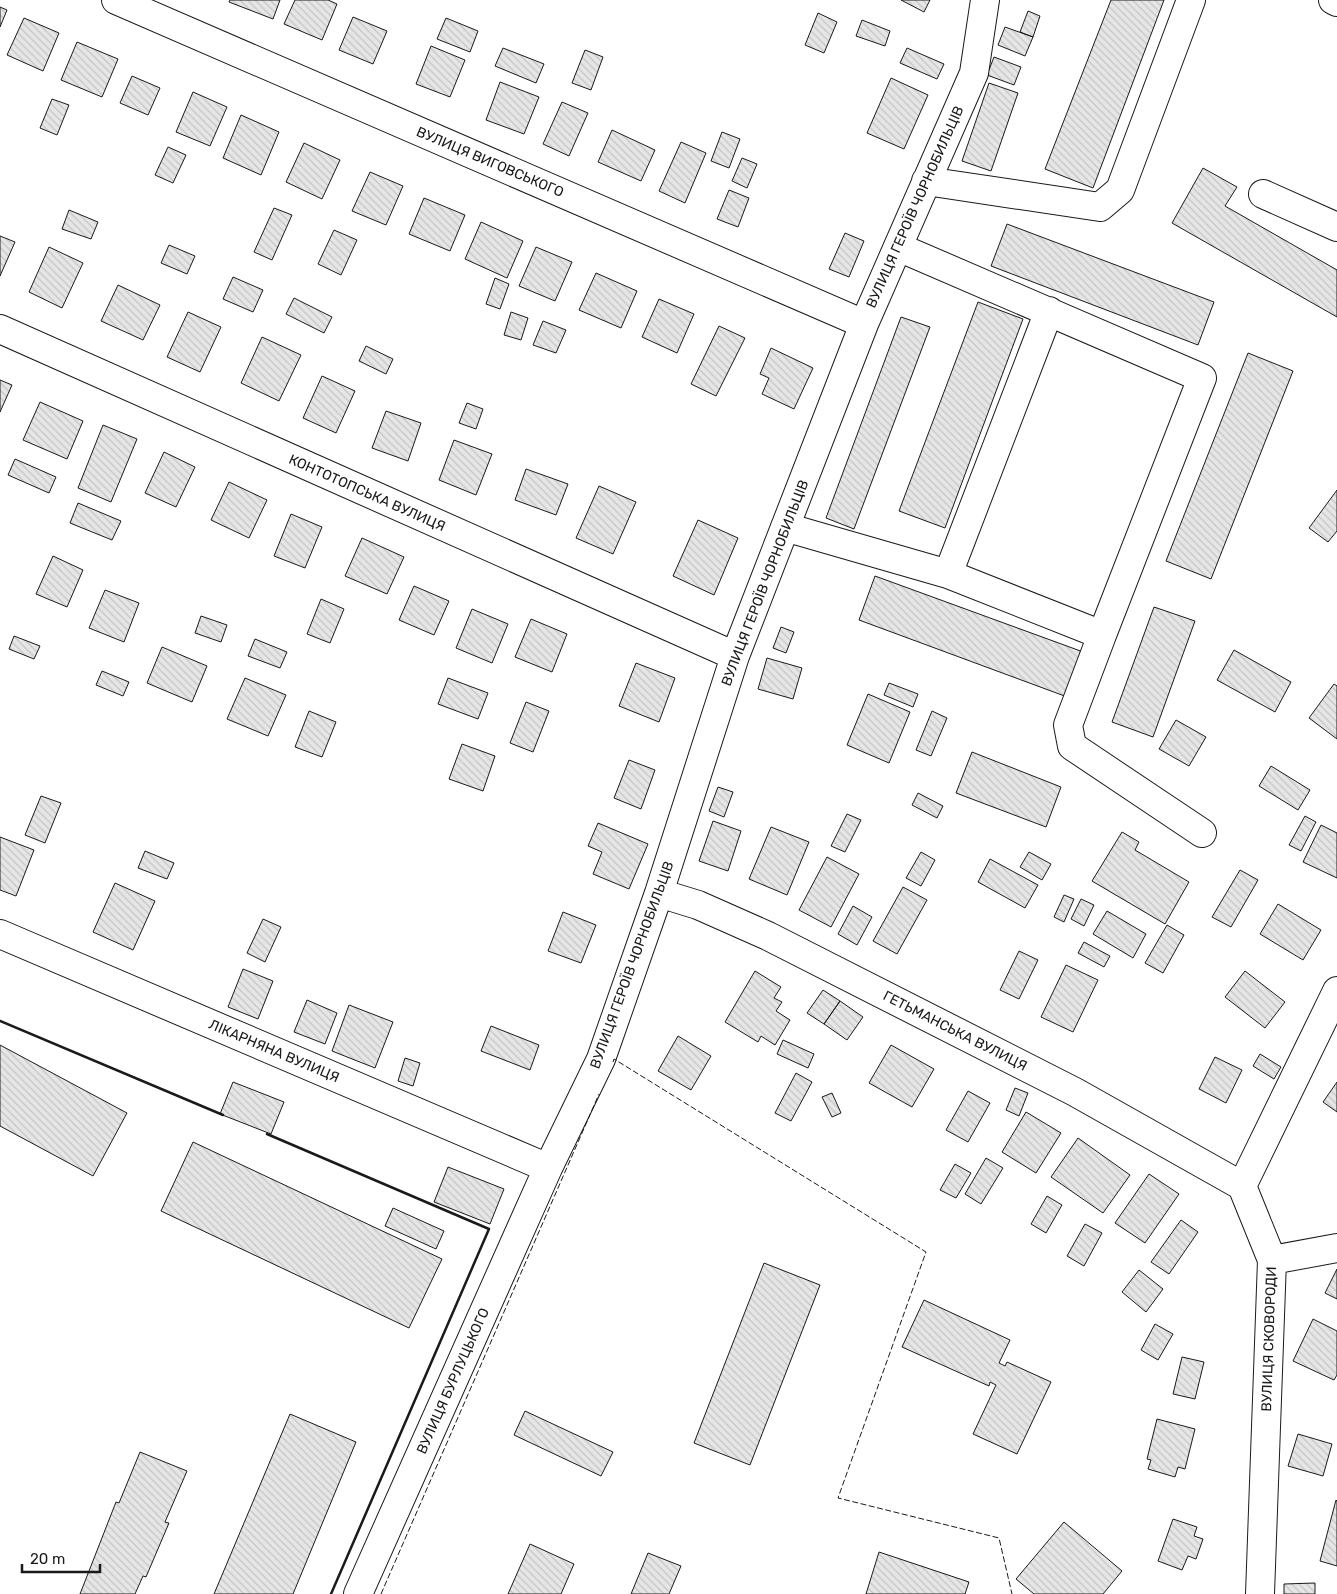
<svg xmlns="http://www.w3.org/2000/svg" width="1337" height="1594" viewBox="0 0 1337 1594" font-family="Rubik,sans-serif">
<style>
.building{fill:url(#building-back-hatch);stroke:#1a1a1a}
.lines{fill:none;stroke-linecap:round;stroke-linejoin:round}
.minor-casing{stroke:#1a1a1a;stroke-width:30}
.minor{stroke:#fff;stroke-width:28}
.fence{stroke:#1a1a1a;stroke-width:1;stroke-dasharray:6 2.5;stroke-linecap:butt}
.wall{stroke:#1a1a1a;stroke-width:2.5}
.labels{text-anchor:middle;dominant-baseline:central;stroke-width:4;stroke-linejoin:round;paint-order:stroke}
.street-label{font-size:14px;fill:#1a1a1a;stroke:#fff}
</style>
<defs>
<pattern id="building-back-hatch" width="6" height="6" patternUnits="userSpaceOnUse" patternTransform="scale(1.25)"><rect width="6" height="6" fill="#e6e6e6"/><path d="M-1 5l2 2M0 0l6 6M5-1l2 2" fill="none" stroke="#c5c5c5"/></pattern>
</defs>
<rect width="100%" height="100%" fill="#fff"/>
<path class="building" d="M230 0H280L273 19 229 2Z
M295 0H328L337 4 322 40 284 24Z
M901 0H930L924 12Z
M1111 0H1164L1093 188 1045 169Z
M0 7 7 10 0 27Z
M1028 11 1040 16 1033 37 1020 32Z
M818 13 837 22 824 53 805 45Z
M353 17 387 31 373 64 339 50Z
M24 18 59 33 43 71 7 55Z
M446 18 478 31 470 52 437 39Z
M862 20 890 31 885 46 856 36Z
M1005 27 1033 37 1025 56 998 45Z
M77 42 118 59 102 97 61 80Z
M431 46 465 60 450 97 416 84Z
M503 48 544 64 536 83 495 66Z
M907 48 944 64 937 79 900 63Z
M585 50 603 57 591 90 572 83Z
M994 57 1021 67 1014 85 987 75Z
M132 76 160 88 148 115 120 103Z
M891 78 928 95 904 149 867 133Z
M500 82 539 97 524 134 486 120Z
M989 83 1018 93 991 171 962 161Z
M193 92 227 107 210 146 176 132Z
M52 99 69 105 57 135 40 128Z
M562 102 588 113 569 156 543 144Z
M241 115 279 132 261 175 223 158Z
M612 130 655 150 641 181 598 162Z
M722 132 740 139 729 168 711 161Z
M681 142 706 153 685 203 659 191Z
M304 143 340 160 322 199 286 182Z
M168 147 186 155 173 183 155 175Z
M742 158 757 164 747 188 732 181Z
M1203 168 1237 187 1225 206 1337 270V317L1172 223Z
M370 172 403 186 386 225 352 211Z
M729 190 749 198 738 227 717 219Z
M424 198 465 215 450 251 409 234Z
M274 208 292 215 272 260 254 252Z
M69 210 98 222 91 239 62 229Z
M481 222 523 241 507 278 465 259Z
M1007 224 1214 302 1198 345 991 266Z
M334 230 357 240 341 275 318 264Z
M845 233 864 241 849 277 829 269Z
M0 236 15 242 0 276Z
M169 245 195 256 187 274 161 263Z
M49 247 83 263 62 308 29 292Z
M536 247 572 262 555 301 519 286Z
M596 273 637 291 621 328 579 310Z
M233 277 263 290 253 312 223 299Z
M495 278 509 284 500 309 486 304Z
M118 285 160 305 143 340 101 321Z
M294 298 332 317 324 333 286 314Z
M659 299 694 314 677 353 642 337Z
M978 302 1023 319 945 528 899 511Z
M188 312 221 327 200 372 167 357Z
M511 312 528 318 521 340 504 335Z
M901 317 930 327 854 529 826 518Z
M543 321 566 330 556 353 533 345Z
M719 326 745 338 716 396 691 384Z
M262 337 301 355 279 401 241 383Z
M366 346 393 359 386 374 359 361Z
M771 348 813 368 794 409 762 394 769 378 760 374Z
M1248 353 1293 371 1211 579 1166 561Z
M322 376 355 391 336 433 303 418Z
M0 380 12 385 0 412Z
M40 402 83 421 67 459 23 440Z
M467 403 483 409 476 429 459 423Z
M386 411 421 423 408 461 372 448Z
M103 425 137 439 111 502 78 488Z
M454 440 492 454 476 495 439 480Z
M164 452 195 467 176 507 145 493Z
M15 459 56 477 49 493 8 475Z
M526 469 568 484 556 515 515 500Z
M229 482 267 500 249 538 211 520Z
M599 486 636 502 613 554 576 538Z
M1337 490V531L1328 542 1309 528Z
M78 503 121 521 112 540 70 523Z
M291 514 322 527 305 568 274 556Z
M698 520 738 538 714 595 673 576Z
M362 538 404 557 387 594 345 576Z
M53 556 83 570 67 607 36 594Z
M875 576 1086 653 1070 698 859 620Z
M414 586 449 601 434 635 399 620Z
M105 590 139 603 124 642 89 628Z
M321 599 344 609 330 643 307 634Z
M1154 607 1195 621 1153 737 1112 722Z
M472 609 508 624 492 663 456 648Z
M201 616 227 625 221 642 195 633Z
M531 619 567 634 552 672 515 657Z
M781 627 794 632 786 653 773 648Z
M14 636 40 646 34 659 9 649Z
M255 639 287 652 280 668 248 656Z
M162 647 207 666 192 702 147 683Z
M1234 650 1291 682 1275 712 1217 680Z
M767 658 802 668 793 699 758 689Z
M636 663 675 678 659 722 619 706Z
M102 671 129 682 123 696 96 685Z
M245 678 286 695 268 736 227 719Z
M448 678 488 693 478 719 438 704Z
M889 683 918 694 913 707 884 695Z
M1334 684 1337 686V739L1309 718Z
M868 694 910 712 889 763 847 745Z
M526 702 549 711 533 752 510 743Z
M309 711 336 722 322 757 295 747Z
M932 711 947 718 931 756 916 750Z
M1176 720 1206 737 1189 766 1159 749Z
M462 744 495 756 483 791 449 779Z
M972 752 1061 787 1046 827 956 793Z
M629 760 655 770 641 809 614 798Z
M1271 766 1310 790 1298 810 1259 786Z
M718 787 733 792 724 817 709 811Z
M918 793 943 806 937 818 912 805Z
M41 796 61 803 45 843 25 835Z
M847 814 861 820 845 852 831 846Z
M1305 816 1316 822 1301 851 1289 845Z
M713 821 741 831 728 871 699 861Z
M598 823 648 844 629 889 593 874 602 852 588 846Z
M1321 825 1337 833V878L1303 862Z
M771 827 809 842 787 895 749 879Z
M1122 832 1139 842 1135 850 1189 882 1165 924 1092 881Z
M0 837 34 850 16 896 0 890Z
M145 851 174 863 167 879 138 868Z
M921 852 935 860 921 886 906 878Z
M1029 852 1051 864 1042 880 1020 867Z
M827 857 859 874 831 927 799 910Z
M990 859 1038 885 1025 908 978 882Z
M1240 870 1258 880 1231 927 1212 917Z
M115 883 155 901 133 950 93 932Z
M903 887 927 900 897 954 873 941Z
M1064 895 1074 899 1064 922 1054 917Z
M1081 899 1094 905 1084 926 1071 919Z
M1278 904 1321 930 1303 960 1260 934Z
M853 906 872 917 857 945 838 934Z
M1107 911 1146 934 1133 958 1093 934Z
M563 912 596 925 581 963 548 951Z
M263 919 281 927 265 962 247 953Z
M1167 925 1184 935 1163 973 1145 963Z
M1084 942 1110 956 1104 967 1078 953Z
M1019 951 1038 960 1019 999 1000 990Z
M1066 965 1098 980 1073 1032 1041 1017Z
M243 969 273 981 258 1019 228 1007Z
M755 971 781 987 774 998 782 1002 776 1011 790 1020 775 1045 761 1036 758 1042 725 1022Z
M1245 971 1285 1002 1265 1028 1225 997Z
M823 990 840 1001 824 1024 807 1013Z
M307 1000 337 1013 325 1044 294 1032Z
M840 1001 863 1017 847 1040 824 1024Z
M349 1005 393 1022 375 1068 332 1051Z
M491 1026 539 1045 530 1070 481 1051Z
M678 1036 711 1056 691 1090 658 1071Z
M783 1040 814 1054 808 1068 777 1054Z
M0 1045 127 1113 93 1176 0 1126Z
M891 1045 934 1069 912 1107 869 1083Z
M1260 1054 1281 1067 1274 1079 1253 1066Z
M1215 1057 1242 1070 1226 1103 1199 1089Z
M405 1058 420 1063 413 1086 398 1081Z
M796 1073 812 1082 791 1121 775 1113Z
M233 1082 284 1102 271 1134 220 1114Z
M1337 1082V1112L1323 1102Z
M1015 1088 1028 1093 1019 1116 1006 1110Z
M968 1091 990 1103 968 1142 946 1130Z
M832 1093 841 1113 832 1117 822 1097Z
M1026 1112 1061 1133 1036 1173 1002 1152Z
M1078 1138 1130 1175 1103 1213 1051 1177Z
M193 1142 442 1259 409 1328 161 1211Z
M986 1158 1003 1168 981 1204 965 1194Z
M955 1164 971 1173 956 1198 940 1190Z
M448 1167 504 1189 490 1224 434 1202Z
M1149 1174 1179 1194 1145 1243 1115 1223Z
M1047 1196 1062 1205 1046 1233 1031 1224Z
M393 1208 444 1231 436 1249 385 1226Z
M1181 1220 1198 1232 1169 1274 1151 1262Z
M1085 1224 1102 1233 1084 1266 1067 1256Z
M764 1263 820 1285 750 1465 694 1443Z
M1337 1269V1299L1325 1293Z
M1139 1270 1163 1289 1146 1312 1122 1292Z
M924 1300 1010 1340 999 1363 1005 1366 1007 1362 1051 1382 1017 1454 973 1434 996 1385 990 1382 989 1386 902 1347Z
M1313 1319 1337 1331V1375L1334 1380 1293 1361Z
M1155 1324 1173 1334 1158 1360 1141 1350Z
M1182 1357 1204 1362 1195 1399 1173 1394Z
M525 1411 613 1452 601 1476 514 1435Z
M290 1414 356 1442 293 1594H214Z
M1157 1419 1195 1429 1185 1469 1178 1467 1175 1477 1148 1469 1151 1460 1147 1459Z
M1298 1434 1332 1444 1323 1476 1288 1466Z
M140 1452 187 1471 165 1522 169 1523 146 1577 143 1576 135 1594H80L116 1502 119 1503Z
M1336 1500 1337 1501V1566L1320 1561Z
M1173 1519 1197 1527 1194 1536 1203 1539 1196 1559 1188 1556 1182 1570 1158 1561Z
M1064 1522 1122 1571 1103 1594H1034L1016 1579Z
M530 1544 574 1564 561 1594H508Z
M879 1552 969 1582 965 1594H866Z
M648 1553 681 1566 669 1594H631Z
M1315 1583V1594H1284V1584Z"/>
<g class="lines">
<g class="minor-casing">
<path id="minor" d="M116 0 864 324
M1333 0 1337 2
M926 181 1100 207 1120 190 1191 0
M1263 194 1337 227
M0 329 735 656
M785 527 948 574 1102 635 1202 378 898 247
M948 574 1049 311
M1102 635 1068 725 1072 746 1202 833
M659 893 698 905 768 936 1075 1092 1242 1186
M0 934 548 1168
M1272 1260 1337 1248
M358 1594 548 1168 601 1059 659 893 735 656 864 324 974 73 985 0
M1260 1594 1272 1260 1242 1186 1337 991"/>
</g>
<use href="#minor" class="minor"/>
<path class="fence" d="M613 1062 614 1059 926 1252 838 1498 999 1538 1012 1594
M381 1594 599 1094"/>
<path class="wall" d="M0 1021 223 1115
M267 1134 489 1229 331 1594"/>
</g>
<g class="labels">
<g class="street-label">
<text transform="translate(490 162) rotate(23)">ВУЛИЦЯ ВИГОВСЬКОГО</text>
<text transform="translate(915 207) rotate(-66)">ВУЛИЦЯ ГЕРОЇВ ЧОРНОБИЛЬЦІВ</text>
<text transform="translate(367 493) rotate(24)">КОНТОТОПСЬКА ВУЛИЦЯ</text>
<text transform="translate(765 583) rotate(-69)">ВУЛИЦЯ ГЕРОЇВ ЧОРНОБИЛЬЦІВ</text>
<text transform="translate(632 965) rotate(-70)">ВУЛИЦЯ ГЕРОЇВ ЧОРНОБИЛЬЦІВ</text>
<text transform="translate(955 1031) rotate(27)">ГЕТЬМАНСЬКА ВУЛИЦЯ</text>
<text transform="translate(274 1051) rotate(23)">ЛІКАРНЯНА ВУЛИЦЯ</text>
<text transform="translate(1269 1339) rotate(-88)">ВУЛИЦЯ СКОВОРОДИ</text>
<text transform="translate(453 1381) rotate(-66)">ВУЛИЦЯ БУРЛУЦЬКОГО</text>
</g>
</g>
<path d="M22 1564v8h78v-8" fill="none" stroke="#1a1a1a" stroke-width="2.5"/>
<text x="30" y="1564" font-size="15" fill="#1a1a1a" stroke="#ffffff" stroke-width="4" paint-order="stroke">20 m</text>
</svg>
